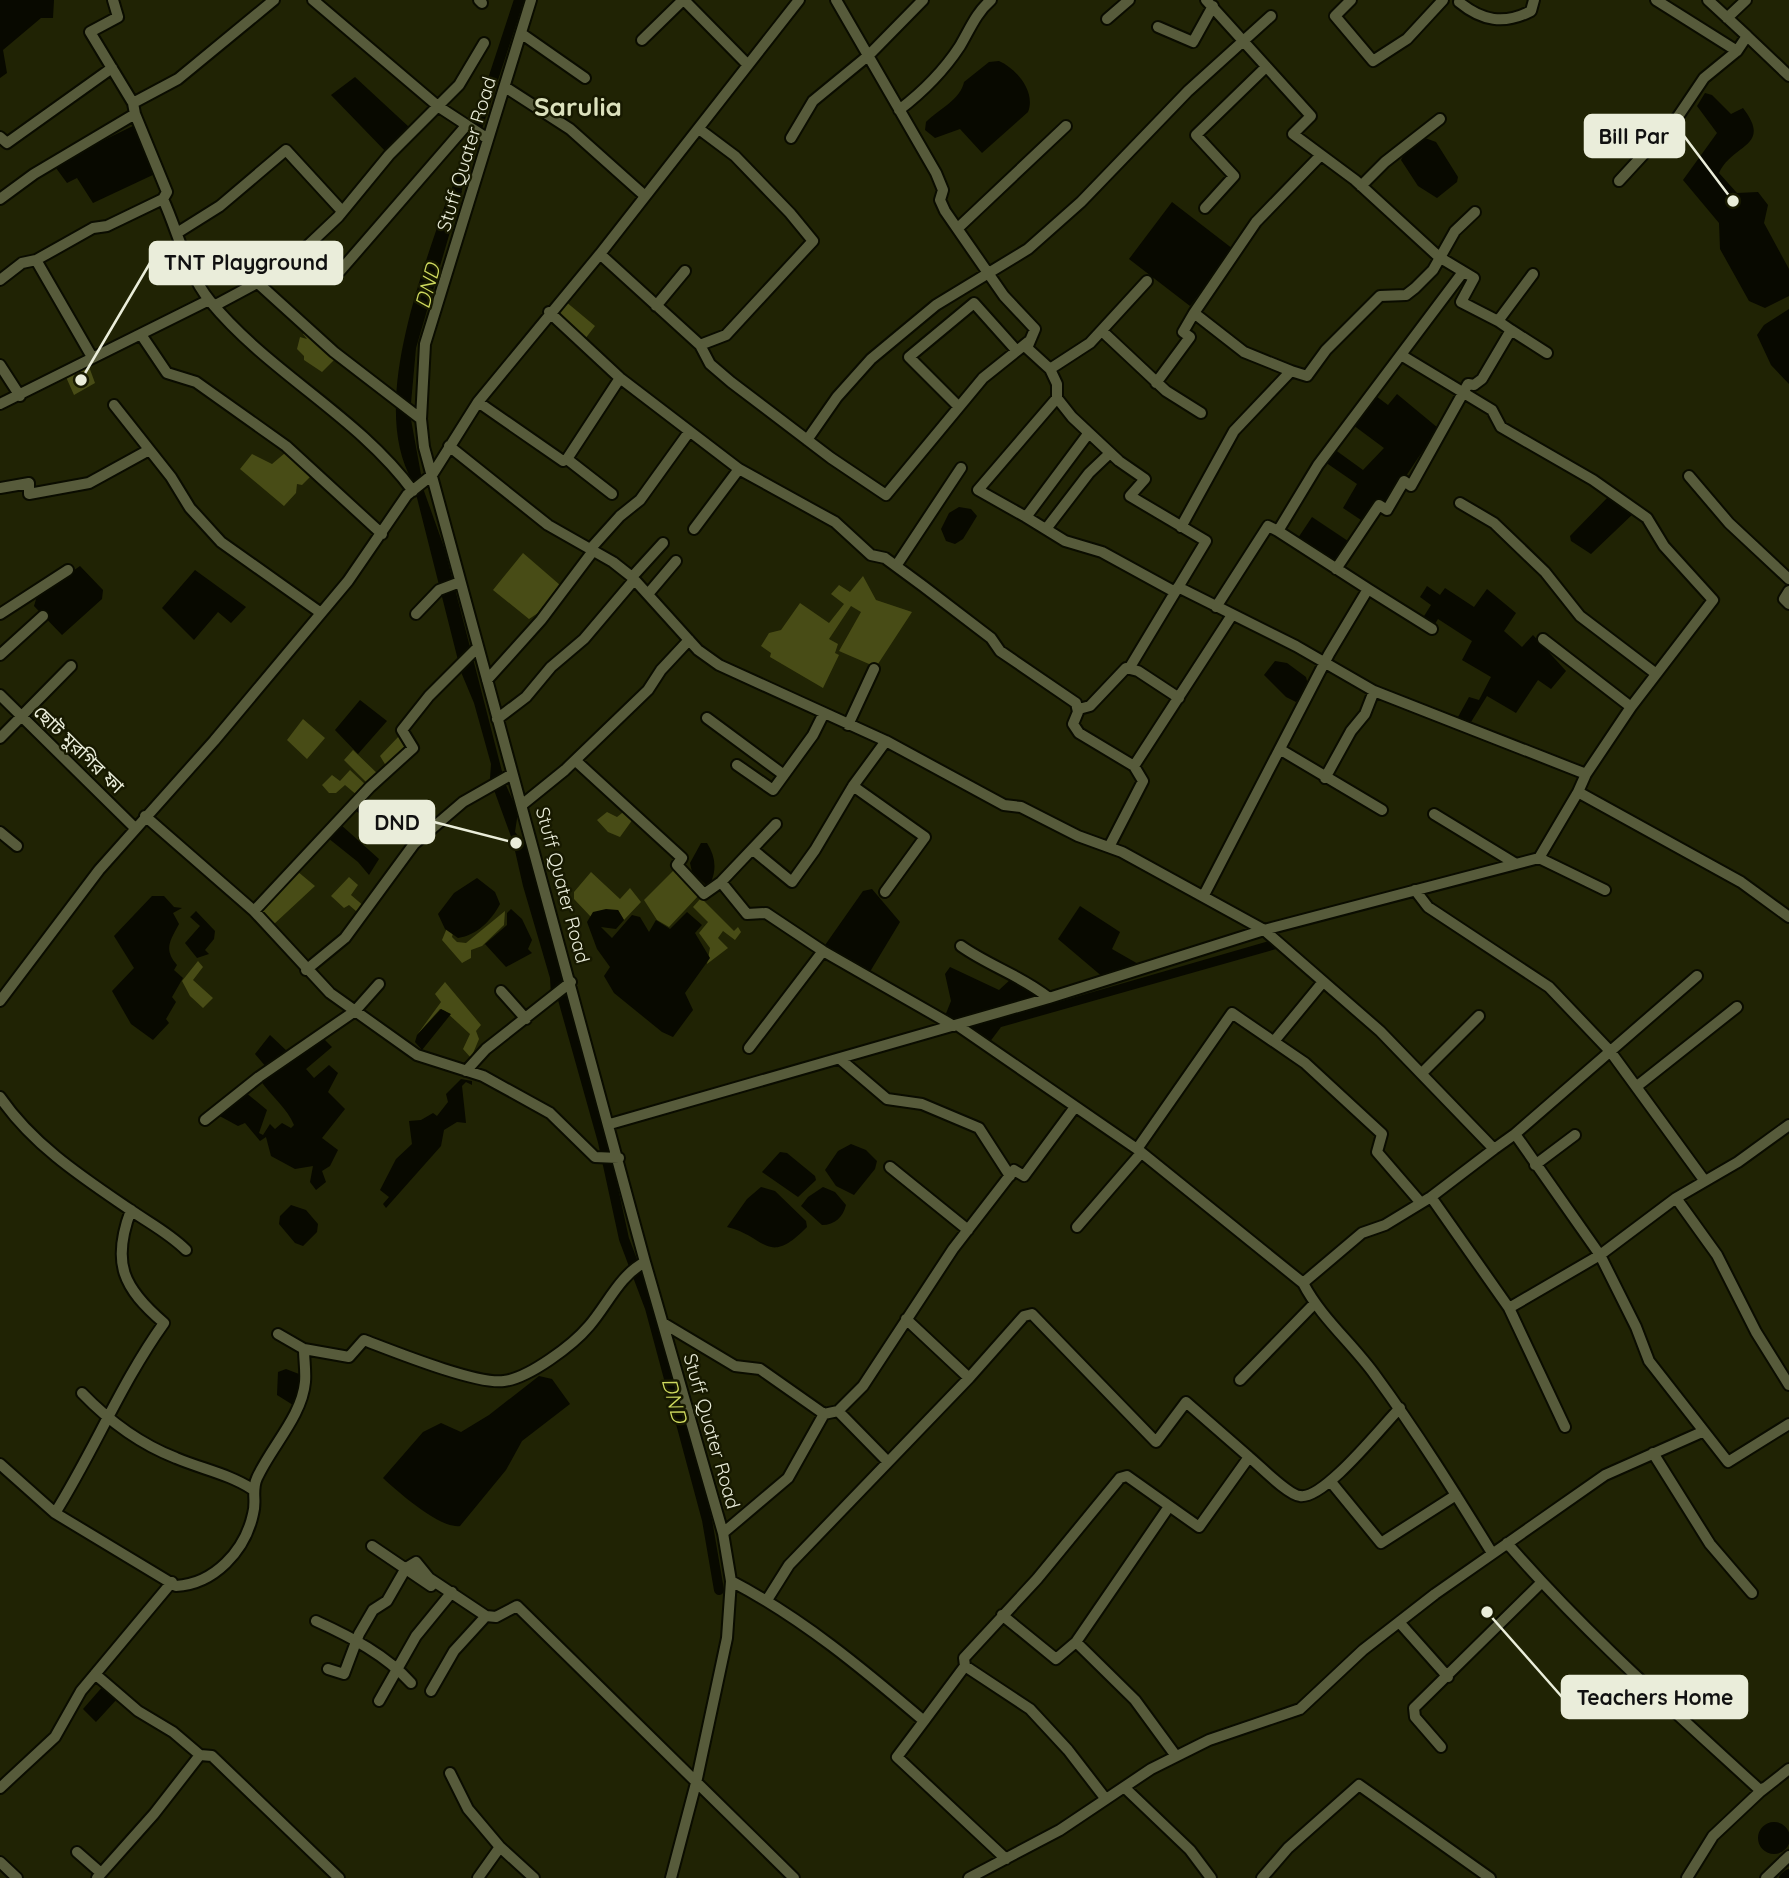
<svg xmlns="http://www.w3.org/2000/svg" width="1789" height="1878" viewBox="0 0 1789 1878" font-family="Quicksand,'Noto Sans Bengali',sans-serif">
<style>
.green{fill:#484c16}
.water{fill:#080900}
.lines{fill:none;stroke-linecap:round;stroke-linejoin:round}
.canal{stroke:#080900;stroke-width:10}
.minor-casing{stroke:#0a0c00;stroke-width:14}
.minor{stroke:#575b3b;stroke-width:10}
.labels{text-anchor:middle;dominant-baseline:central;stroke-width:5;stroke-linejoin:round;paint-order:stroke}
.street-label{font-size:19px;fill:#eaedda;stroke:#171900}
.water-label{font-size:21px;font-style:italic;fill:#cfda5e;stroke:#171900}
.district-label{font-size:26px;font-weight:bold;fill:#dce1bd;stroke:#171900}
.leader{fill:none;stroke:#eaedda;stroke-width:2.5}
.callout-dot{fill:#eaedda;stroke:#171900;stroke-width:2.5}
.callout{fill:#eaedda;stroke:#eaedda;stroke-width:2.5}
.callout-label{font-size:21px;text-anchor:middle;font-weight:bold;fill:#111}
</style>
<rect width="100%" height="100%" fill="#202304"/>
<path class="green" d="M565 301 595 326 585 339 555 314Z
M306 330 335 359 322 372 304 360V356L297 349 300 337 307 339 303 334Z
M88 364 95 383 74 395 66 377Z
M285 453 310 477 302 485 297 484 296 493 284 506 240 469 252 454 272 464Z
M523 553 560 585 555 590 558 594 549 609 543 606 538 613 529 619 493 590Z
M863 576 876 600 912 612 876 667 839 651 861 612 851 606 829 639 838 644 835 653 839 655 823 688 770 657 771 653 761 646 769 633 781 630 800 603 829 623 844 604 831 594 839 585 850 592Z
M303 719 325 738 307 759 287 740Z
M400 735 408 749 388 769 380 756Z
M353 750 380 776 369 785 344 760Z
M350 770 367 786 358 796 345 785 336 793H329L322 785 332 775 340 781Z
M627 809 633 819 620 837 608 832 597 820 607 812 617 817Z
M676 868 700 894 669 927 657 920 644 900Z
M297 871 315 886 273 925 258 910Z
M591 872 620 899 630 888 641 902 624 920 618 910 591 917 574 899V892Z
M349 877 358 885 351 895 365 907 356 911 349 905 344 908 331 896Z
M701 898 734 931 738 927 741 932 735 940 723 931 718 938 728 948 707 964 710 948 699 933 708 922 693 907Z
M505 911 504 925 482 946 471 950V958L462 963 442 940 447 928 453 933 452 937 457 942 466 943Z
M198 961 203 967 193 980 213 998 203 1008 190 996 182 981Z
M445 982 481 1025 476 1031 479 1039 471 1058 463 1049 470 1034 445 1011 440 1009 417 1035 441 1002 435 994Z"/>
<path class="water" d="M0 0H54L53 18H41L3 50 7 73 0 78Z
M999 61C1017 69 1036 92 1028 112L982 153 960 129 935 138 925 130 926 122C938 110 961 99 964 82L989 62Z
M355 77 409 127 388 154 331 95Z
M1705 93 1712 95 1731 114 1743 108C1773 147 1732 144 1719 173L1737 193 1758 192 1768 205 1764 223 1789 269V296L1765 308 1749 301 1720 249 1719 223 1683 180 1717 133 1697 106Z
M135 125 157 173 93 203 77 178 67 183 56 168 59 162Z
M1425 138 1436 142 1458 177 1457 182 1437 198 1418 186 1401 160 1405 152Z
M462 191 416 348 410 414 424 491 445 550 505 783 518 812 515 832 527 847 563 985 551 994 550 978 523 886 513 842 490 779 491 764 474 703 461 672 413 482C368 407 423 271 449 193Z
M1172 202 1233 249 1190 306 1129 259Z
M1789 309V384L1771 365 1757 335 1764 325Z
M1397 394 1438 428 1386 506 1364 522 1343 508 1357 484 1325 462 1334 449 1363 470 1384 448 1353 425 1376 396 1388 405Z
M1609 496 1635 512 1591 554 1571 541 1570 536Z
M959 507 971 509 977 516 963 539 955 544 946 541 941 529 949 513Z
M1312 517 1351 543 1337 564 1298 538Z
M80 566 103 590 102 599 62 635 34 606 37 596Z
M195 570 246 607 231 623 218 612 194 640 162 608Z
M1427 586 1440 595 1445 588 1474 607 1487 589 1516 613 1504 631 1522 647 1533 635 1566 671 1551 689 1538 680 1516 713 1487 696 1471 722 1458 717 1469 697 1479 700 1491 677 1462 660 1472 641 1438 619 1433 627 1421 621 1431 605 1420 597Z
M1275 661 1287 663 1306 677 1308 685 1296 702 1286 697 1264 675Z
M360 700 387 721 358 754 335 730Z
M364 799 383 815 374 826 354 809Z
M340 824 379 859 369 875 358 862 328 838Z
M701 843H707C715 856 717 868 711 882L706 885 692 872 690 863Z
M477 878 495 892 500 904C491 921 477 935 458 938L445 929 438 914 454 893Z
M872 889 900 922 868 975 823 948 863 891Z
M152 896H164L174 907 182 908 173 913 179 924C169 942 164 950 177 965L174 970 183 978 172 997 176 1002 166 1019 169 1023 153 1040 131 1024 112 991 134 968 114 936Z
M1080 906 1120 932 1112 949 1140 965 1104 978 1058 939Z
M511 909 522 919 532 940 528 949 532 953 506 967 485 944 507 925V913Z
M606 909 618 910 624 920 616 929 601 927 612 938 632 915 640 917 649 932 656 920 670 929 687 912 702 925 695 933 710 958 685 993 693 1010 673 1037 662 1032 614 993 604 976 610 967 597 949 587 922 593 912Z
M196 911 215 931 214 939 205 950 209 954 197 958 185 943 200 926 190 917Z
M1269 941 1276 949 1001 1027 989 1043 968 1028Z
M950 967 999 990 1011 979 1037 996 951 1021 945 1016 951 1001 945 974Z
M441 1009 451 1014 422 1050 415 1042 417 1035Z
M270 1035 289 1053 267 1068 255 1054Z
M322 1037 332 1047 306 1069 314 1078 329 1065 338 1073 328 1092 345 1109 322 1138 338 1150 330 1166 322 1171 326 1182 316 1190 310 1182 313 1166 295 1169 271 1156 266 1137 260 1141 245 1123 238 1126 216 1114 245 1092 267 1110 259 1133 263 1135 270 1124 275 1129 282 1123 291 1128 294 1125C288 1109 271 1096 260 1080Z
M461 1079 472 1081V1085L466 1082 462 1086 466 1123 457 1122 444 1130 441 1146 386 1208 383 1204 389 1197 380 1190 396 1159 412 1144 409 1121 421 1120 433 1113 437 1116 448 1102 446 1094Z
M851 1144 866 1150 877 1161 875 1169 854 1195 836 1186 825 1170 838 1151Z
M780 1152 787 1153 815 1176 816 1180 798 1197 762 1172Z
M761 1187 775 1191 806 1221 807 1227C767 1268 766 1236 727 1227L747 1199Z
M823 1187 835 1192 846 1205C843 1217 835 1225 822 1225L801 1206 808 1197Z
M291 1205 306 1210 318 1224 317 1232 303 1246 295 1243 279 1224 280 1216Z
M286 1369 299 1374 301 1383 293 1405 277 1395 278 1372Z
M539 1376 552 1379 570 1404 522 1441 506 1470 460 1526C440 1529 398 1492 383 1478L423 1432 441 1423 461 1432 489 1415Z
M104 1685 118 1698 96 1722 83 1709Z
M1758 1838a16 16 0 1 1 32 0a16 16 0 1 1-32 0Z"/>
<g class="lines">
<path class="canal" d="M452 204 519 0
M559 985 603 1142 624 1239 650 1308 707 1520 719 1590
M1784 1878 1789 1874"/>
<g class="minor-casing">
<path id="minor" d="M113 0 118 17 90 32 133 103 135 114 167 192 163 199C178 232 187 273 210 301 269 373 358 416 413 491
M313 0 439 107 488 139
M479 0 482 3
M531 0 425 344 421 419 424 447 645 1262 723 1533 731 1581 727 1638 696 1783 671 1878
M684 0 747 64
M836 0 936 173 943 190 940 200 945 211 1004 296 1035 329 1027 348 1050 369 1057 384V398L1072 417 1119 461 1145 479 1130 496 1206 541 1130 667
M1206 0 1311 116 1293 134 1355 180 1439 257 1474 278 1461 302 1498 321 1533 274
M1351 0 1335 16 1373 61 1407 39 1443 0
M1656 0 1737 51
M1708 0 1747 36
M1459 2C1482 21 1504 25 1531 11L1534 0
M1727 18 1746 0
M1107 19 1129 0
M1158 27 1193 42 1213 6
M522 34 585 78
M642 40 682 1
M505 87 570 129 645 196
M133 103 178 79 274 0
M899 110C924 91 943 72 960 46 970 29 976 13 991 0
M699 129 735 156 790 213 813 241 726 335 700 345
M0 137 7 143 112 68
M791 138 813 101 869 55 923 0
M1619 181 1677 118 1704 78 1737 51 1747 36 1789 76
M1361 186 1385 162 1440 119
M0 199 34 174 135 114
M1205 208 1234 176 1196 135 1266 67
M958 228 1066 126
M177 233 220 206 286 150 342 211
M600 254 700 345 710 364 731 382 831 458 886 495 983 378 1028 342
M36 260 92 357
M340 271 465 127
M0 280 22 263 36 260 93 228 107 226 163 199
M259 284 334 352 421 419
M214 306 283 269 338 217 389 155 459 85 484 43
M656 306 685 271
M549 312 620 378 739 469 835 522 871 555 885 558 923 586 991 638 1000 651 1076 703 1078 712 1073 724 1079 733 1134 766 1232 615
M1511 330 1547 353
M1102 331 1166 391 1201 413
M142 336 167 373 196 382 286 446 382 534
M1401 355 1492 410 1501 427 1593 480 1647 518 1664 546 1713 600 1631 707
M0 365 20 396
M1050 369 1090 343 1147 281
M1291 371 1244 352 1194 313 1256 222 1320 156
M1156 383 1190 337 1183 332 1194 313
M478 402 563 461 567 459 612 494
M0 404 209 300
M114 405 171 477 190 508 221 542 321 613
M958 406 909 357 974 303 1016 350
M1088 434 1026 517 1065 541 1102 552 1175 592
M807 440 837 397 871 359 936 305 1028 249 1081 202 1188 91 1271 16
M449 446 548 525 613 562 632 577 698 650 719 665 886 741 1004 805 1021 807 1078 836 1122 852 1264 930 1380 1031 1494 1149 1515 1134 1600 1255 1636 1327 1649 1361 1728 1462 1789 1424
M567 459 620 378
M1689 476 1729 523 1789 579
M0 488 29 483V494L89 483 149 450
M1460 503 1494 523 1545 572 1580 616 1655 673
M1026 517 978 490 1057 398
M1181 527 1234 431 1291 371 1307 376 1326 350 1380 296 1406 295 1415 288 1433 270 1455 231 1475 212
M694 529 739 469
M1046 529 1089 473 1110 453
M1278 531 1368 589
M896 566 961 468
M1336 569 1379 505 1387 510 1404 481 1411 486 1468 384 1474 385 1482 379 1511 330 1498 321
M632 577 663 543
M1178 587 1296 646 1374 691 1586 774
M1789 591 1784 599 1789 604
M648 594 676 561
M1216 607 1268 526 1278 531 1318 465 1463 272
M0 614 68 570
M416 614 439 590 460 582
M1543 639 1631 707 1586 774 1578 792 1741 882 1789 917
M0 655 43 616
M487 680 541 620 593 551V546L620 516 640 500 689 432
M0 695 134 827
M1079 709 1090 706 1126 668 1138 671 1179 698
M707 718 784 775
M497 719 526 697 551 667 584 639 634 580
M848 725 874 669
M0 738 71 666
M1281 750 1382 810
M576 761 682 858 677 865 704 894 721 882 776 824
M737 765 773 790 813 735 823 715
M1325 778 1351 731 1365 714 1374 691
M523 804 565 770 648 690 661 670 689 640
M1434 814 1516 864
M145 816 254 911 330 993 417 1055 483 1076 550 1113 595 1157 619 1158
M0 832 17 846
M1109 847 1143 781 1134 766
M753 850 792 882 815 850 853 786
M1539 858 1605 890
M721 882 747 914 766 913 823 951 954 1026
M1415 890 1428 907 1549 987 1610 1051 1704 1180
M885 892 925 837 853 786 886 741
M1204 895 1329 654 1368 589 1432 629
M254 911 370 787 413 748 402 730 429 696 478 647
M961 946C989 966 1022 976 1049 998
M306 970 345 938 414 844 463 802 512 774
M501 991 526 1019
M0 1001 99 870 214 741 348 581 407 495 432 475 478 402 600 254 799 0
M957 1025 1137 1149 1303 1283C1321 1318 1352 1343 1375 1375 1417 1432 1455 1493 1492 1553
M1275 1040 1322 983
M749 1048 823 951
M840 1059 887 1099 922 1104 979 1128 1010 1176
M466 1071 486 1049 571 982
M1422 1073 1479 1016
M1636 1087 1737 1007
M0 1097C33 1145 82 1177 129 1209 149 1223 169 1233 186 1250
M205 1120 259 1077 355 1011 379 984
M610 1124 1049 998 1264 930 1539 858 1578 792
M1515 1134 1697 976
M1137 1149 1232 1013 1305 1063 1382 1134 1377 1152 1421 1203
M1535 1165 1575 1135
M890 1167 968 1230
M1431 1197 1509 1308 1600 1255 1676 1198 1738 1162 1789 1125
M1676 1198 1717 1255 1756 1332 1789 1385
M1077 1227 1141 1153
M1303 1283 1362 1233 1385 1225 1431 1197 1494 1149
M1509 1308 1565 1427
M906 1319 969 1378
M663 1323 735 1366 760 1369 824 1414
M304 1349 349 1357 364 1340C393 1351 477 1385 504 1381 529 1378 573 1345 589 1326 608 1304 619 1276 645 1262
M1240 1380 1314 1304
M82 1393C108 1420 140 1444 176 1458 202 1469 229 1474 252 1489
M838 1411 887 1461
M1653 1453 1710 1544 1752 1593
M0 1464 55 1513 176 1586C214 1584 245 1551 253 1514 257 1501 251 1491 257 1478 271 1447 302 1416 305 1382 306 1371 304 1360 304 1349L278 1334
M1331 1482 1381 1543 1456 1495
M55 1513C94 1451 121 1383 164 1323 123 1288 111 1263 131 1210
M723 1533 788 1478 824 1414 838 1411 863 1386 953 1249 1014 1170 1024 1176 1075 1107
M1507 1543C1585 1633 1674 1711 1761 1791L1789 1769
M372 1546 431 1586
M731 1581C802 1618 863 1669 924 1721L965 1666 1030 1709 1068 1750 1105 1798
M767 1600 789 1565 969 1378 1024 1316 1032 1314 1156 1442 1186 1402 1249 1457
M1002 1615 1056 1659 1076 1642 1135 1700 1176 1756
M316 1621C351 1637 386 1655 411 1683
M1399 1622 1448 1677
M1076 1642 1168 1508
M965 1666 964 1658 1037 1579 1120 1478 1127 1476 1199 1527 1249 1457C1260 1466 1288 1495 1300 1496 1324 1500 1382 1426 1400 1408
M328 1669 344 1674 359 1634 373 1610 387 1601 406 1568 416 1562 429 1578 486 1616 496 1617 517 1606 794 1878
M95 1674 138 1711 173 1732 200 1755 212 1756 339 1878
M431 1691 454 1651 486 1616
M379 1701 416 1636 452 1592
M924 1721 897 1757 1006 1859
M1441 1747 1415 1717 1414 1708 1541 1583
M450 1773 468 1809 500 1847
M1124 1787 1190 1850 1211 1878
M0 1788 55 1737 81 1691 172 1582
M77 1852 101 1873
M0 1862 17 1878
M97 1878 154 1814 200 1755
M478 1878 500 1847 534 1878
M969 1878 1060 1830 1151 1769 1209 1740 1300 1709 1363 1650 1435 1594 1605 1475 1702 1432
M1262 1878 1288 1848 1359 1785 1490 1878
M1687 1878 1713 1836 1764 1788
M1766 1878 1789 1856"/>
</g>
<use href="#minor" class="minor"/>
</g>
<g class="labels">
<g class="street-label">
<text transform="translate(466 154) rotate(-73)">Stuff Quater Road</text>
<text transform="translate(79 749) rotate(44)">ছোট মুরগির ফা</text>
<text transform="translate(563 885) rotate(75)">Stuff Quater Road</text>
<text transform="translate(712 1431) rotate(74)">Stuff Quater Road</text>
</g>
<g class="water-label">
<text transform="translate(427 286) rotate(-75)">DND</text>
<text transform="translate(675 1400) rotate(75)">DND</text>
</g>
<g class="district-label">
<text x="578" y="106">Sarulia</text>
</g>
</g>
<path class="leader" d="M1733 201L1684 136M81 380L150 263M516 843L434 822M1487 1612L1562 1697"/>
<g class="callout-dot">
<circle cx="1733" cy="201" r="7"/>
<circle cx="81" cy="380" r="7"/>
<circle cx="516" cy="843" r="7"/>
<circle cx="1487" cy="1612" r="7"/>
</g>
<g class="callout">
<rect x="1585" y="115" width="99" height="42" rx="7"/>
<rect x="150" y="242" width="192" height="42" rx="7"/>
<rect x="360" y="801" width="74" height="42" rx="7"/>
<rect x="1562" y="1676" width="185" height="42" rx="7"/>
</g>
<g class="callout-label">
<text x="1634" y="144">Bill Par</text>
<text x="246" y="270">TNT Playground</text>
<text x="397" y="830">DND</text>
<text x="1655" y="1705">Teachers Home</text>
</g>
</svg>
